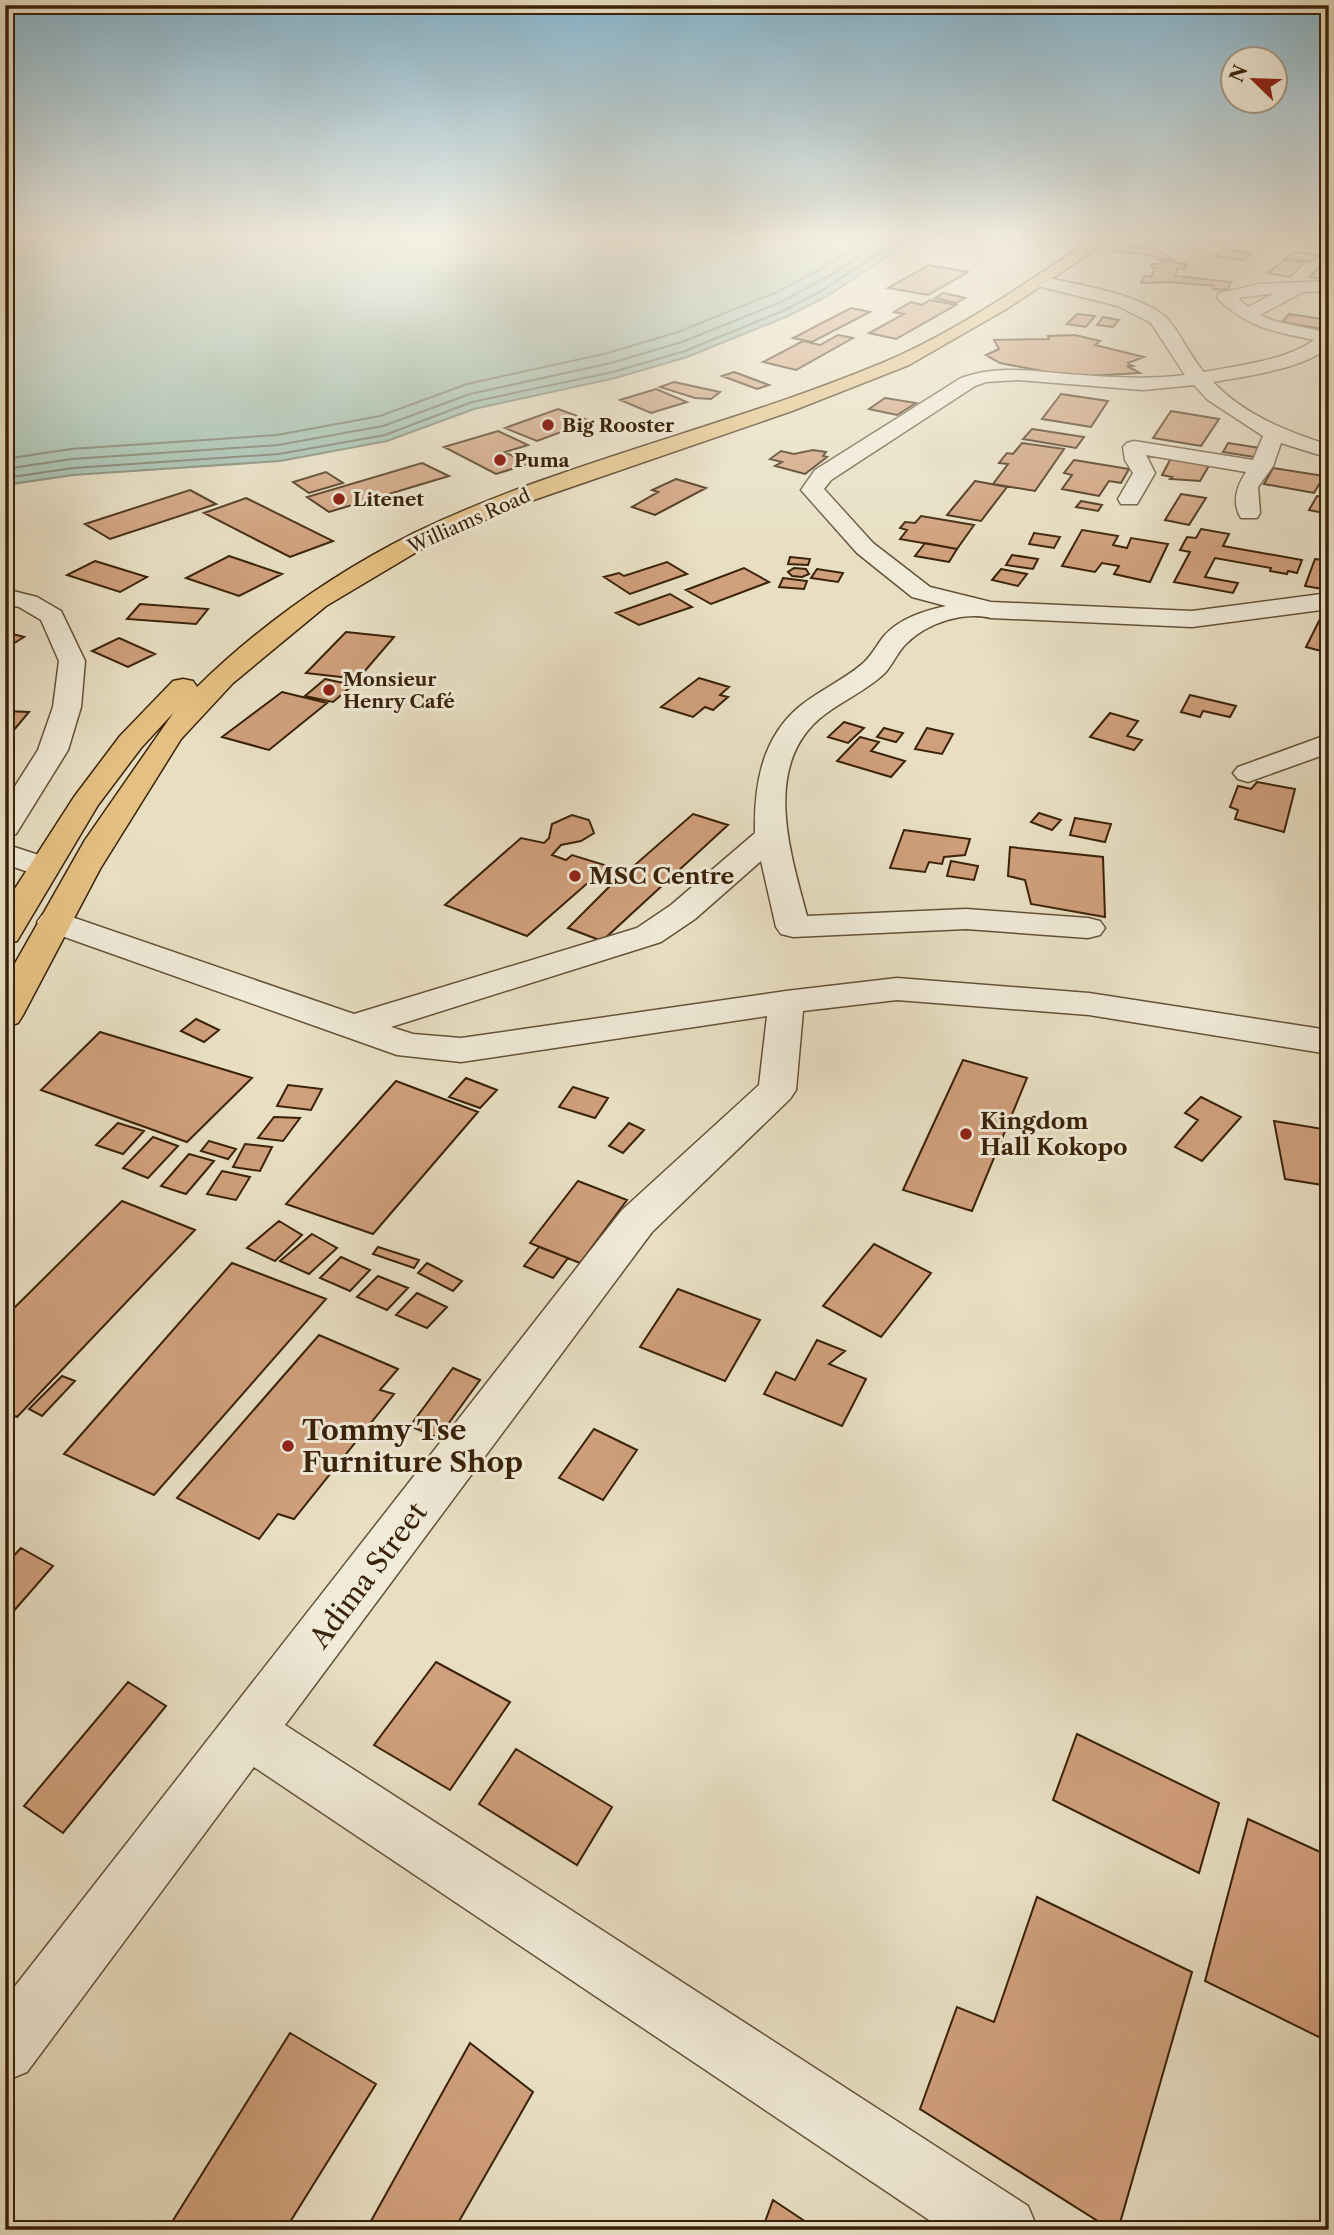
<svg xmlns="http://www.w3.org/2000/svg" width="1334" height="2235" viewBox="0 0 1334 2235" font-family="'Libre Caslon Text',serif">
<style>
.water{fill:#98bdaf;stroke:#727f6c;stroke-width:2}
.lines{fill:none;stroke-linecap:round;stroke-linejoin:round}
.shore{stroke:#69705c;stroke-width:2}
.building{fill:#d09f7b;stroke:#3a2208;stroke-width:2}
.minor-casing{stroke:#665137;stroke-width:3}
.major-casing{stroke:#3a2208;stroke-width:3}
.minor{fill:#f0ead8;fill-rule:evenodd}
.major{fill:#e4c082;fill-rule:evenodd}
.poi-dot{fill:#8f2418;stroke:#f0ead8;stroke-width:2.5}
.labels{text-anchor:middle;dominant-baseline:central;stroke-width:6;stroke-linejoin:round;paint-order:stroke}
.far-poi-label{font-size:19px;font-weight:bold;fill:#3a2208;stroke:#f0ead8;text-anchor:start}
.far-street-label{font-size:19px;fill:#3a2208;stroke:#f0ead8}
.poi-label{font-size:23px;font-weight:bold;fill:#3a2208;stroke:#f0ead8;text-anchor:start}
.near-poi-label{font-size:28px;font-weight:bold;fill:#3a2208;stroke:#f0ead8;text-anchor:start}
.near-street-label{font-size:28px;fill:#3a2208;stroke:#f0ead8}
</style>
<rect width="100%" height="100%" fill="#e8dfc3"/>
<filter id="stains"><feTurbulence type="fractalNoise" baseFrequency=".00286" numOctaves="4"/><feColorMatrix values="0 0 0 0 .2 0 0 0 0 .09 0 0 0 0 .02 0 0 0 .5 -.17"/></filter>
<radialGradient id="worn" r=".72"><stop offset=".6" stop-color="#630" stop-opacity="0"/><stop offset="1" stop-color="#630" stop-opacity=".3"/></radialGradient>
<path class="water" d="M5 239H915L824 298 788 316 687 357 615 378 474 409 387 441 280 461 73 475 5 485Z"/>
<g class="lines">
<path class="shore" d="M5 459 71 449 277 435 380 416 467 384 608 353 678 332 777 292 826 266 865 239
M5 469 72 459 278 445 383 426 470 394 611 363 682 342 781 302 831 275 884 239
M5 478 73 468 279 454 385 435 472 402 613 372 685 351 785 310 821 291 901 239"/>
</g>
<path class="building" d="M1312 239H1329V248L1306 244Z
M1117 245 1158 249 1173 260H1159L1152 255 1113 251Z
M1222 249 1251 253 1244 260 1215 256Z
M1293 252 1316 255 1318 256 1310 262 1285 258Z
M1284 260 1304 263 1290 277 1268 273Z
M1162 261 1187 264 1185 269 1178 268 1175 276 1231 282 1228 290 1213 289 1214 286 1171 282 1141 283 1144 276 1151 277 1155 268 1151 267 1152 264H1161Z
M1324 263 1329 264V280L1309 277Z
M929 265 968 272 928 295 888 288Z
M943 293 965 298 956 303 935 298Z
M930 300 956 305 896 339 869 333 904 314 894 312 911 302 922 305Z
M851 308 870 312 812 342 793 338Z
M1077 314 1095 316 1086 327 1067 324Z
M1289 314 1329 320V330L1282 322Z
M1103 317 1119 320 1113 327 1097 325Z
M838 335 853 338 796 370 763 362 803 341 820 345Z
M1075 335 1100 341 1095 345 1144 357 1128 363 1133 366H1127L1140 373 1073 377 1000 363 986 355 999 349 994 340 1049 339 1048 336Z
M734 372 769 385 757 389 722 376Z
M674 382 720 392 711 399 695 398 660 387Z
M656 389 687 402 651 413 620 400Z
M1061 394 1108 401 1091 427 1042 419Z
M885 398 916 403 897 415 869 409Z
M558 409 591 421 537 441 505 428Z
M1171 411 1219 419 1201 446 1153 438Z
M1032 429 1084 437 1076 448 1023 439Z
M498 431 528 445 505 452 528 464 496 474 444 447Z
M1022 443 1064 449 1035 491 993 484 1008 464 999 463 1007 453 1013 454Z
M1228 443 1260 448 1254 457 1223 452Z
M813 450 826 452 823 456 827 457 805 474 775 466 782 462 770 459 781 451 794 454Z
M1171 458 1210 464 1200 481 1170 479 1172 477 1162 475Z
M1074 460 1129 469 1121 483 1109 481 1099 496 1062 489 1072 475 1064 473Z
M422 463 449 476 329 512 307 497Z
M1273 468 1324 476 1314 493 1264 484Z
M326 472 343 483 309 493 293 482Z
M676 479 706 488 655 515 632 507 658 492 652 490Z
M975 481 1007 487 981 521 947 515Z
M190 490 216 504 110 539 85 524Z
M1181 494 1206 498 1189 525 1165 520Z
M1317 496 1329 498V514L1309 510Z
M246 498 333 541 290 557 204 513Z
M1081 501 1102 505 1098 511 1076 507Z
M921 516 974 525 957 549 900 539 907 530 900 528 905 522 915 523Z
M1201 529 1229 534 1223 546 1302 560 1297 573 1288 571 1287 574 1270 571 1271 568 1215 558 1205 577 1238 583 1233 593 1174 582 1190 552 1180 550 1187 537 1196 538Z
M1082 530 1118 536 1113 545 1127 548 1131 538 1168 544 1150 582 1114 574 1119 566 1102 563 1095 572 1062 566Z
M1034 533 1060 537 1054 548 1029 544Z
M925 543 957 549 949 562 915 556Z
M1012 555 1038 559 1033 569 1006 565Z
M229 556 282 574 239 596 186 578Z
M790 557 810 559 808 565 788 564Z
M1315 559 1329 561V590L1305 586Z
M95 561 147 577 120 592 67 575Z
M667 562 687 574 630 594 604 577 619 573 624 576Z
M744 568 769 582 711 604 686 590Z
M794 568 806 569 809 574 802 577 792 576 788 572Z
M817 569 843 573 838 582 811 578Z
M1001 569 1027 574 1018 586 992 580Z
M783 578 807 581 804 589 779 587Z
M670 594 692 607 639 625 616 613Z
M140 604 208 609 196 624 127 619Z
M1322 615 1329 616V653L1306 647Z
M5 632 24 637 5 649Z
M346 632 394 637 358 679 306 673Z
M119 638 155 654 128 667 92 651Z
M699 678 729 687 720 695 728 697 713 710 705 707 693 717 661 707Z
M325 679 353 685 333 702 305 696Z
M282 692 327 703 269 750 222 737Z
M1190 695 1236 706 1230 717 1203 711 1200 717 1181 712Z
M5 711 29 712 9 736H5Z
M1110 713 1138 721 1127 736 1142 740 1134 750 1090 737Z
M844 722 864 728 848 743 828 737Z
M884 728 903 733 896 742 877 737Z
M927 728 953 734 942 754 915 749Z
M860 737 879 742 871 751 905 761 891 777 837 761Z
M1257 782 1295 789 1284 832 1235 819 1238 810 1230 807 1238 786 1251 789Z
M1039 813 1061 820 1052 830 1031 822Z
M693 814 728 825 602 941 568 928 611 885 591 880 527 936 445 905 521 838 544 843 549 838 552 824 572 815 589 820 594 833 581 841 561 845 552 855 566 860 572 855 627 872Z
M1075 818 1111 824 1105 842 1070 835Z
M904 830 970 839 965 855 944 857 942 864 929 862 925 872 890 868Z
M1010 847 1103 857 1105 917 1031 904 1025 880 1008 876Z
M951 861 978 866 974 880 947 876Z
M196 1019 219 1030 204 1042 181 1031Z
M100 1032 252 1078 187 1142 41 1090Z
M963 1060 1027 1078 972 1211 903 1190Z
M466 1078 497 1090 480 1108 449 1097Z
M396 1081 478 1112 373 1234 286 1204Z
M288 1085 322 1089 311 1110 277 1106Z
M573 1087 608 1098 595 1118 559 1107Z
M1201 1097 1241 1117 1202 1161 1175 1147 1198 1120 1185 1113Z
M274 1117 300 1118 283 1141 258 1138Z
M1274 1121 1329 1130V1186L1285 1179Z
M118 1123 144 1131 123 1154 96 1145Z
M629 1123 644 1130 623 1153 609 1146Z
M153 1137 178 1146 148 1178 123 1168Z
M209 1141 236 1149 228 1159 201 1151Z
M245 1144 272 1147 260 1171 233 1167Z
M189 1154 214 1161 186 1194 161 1186Z
M222 1171 250 1177 236 1200 207 1194Z
M578 1181 627 1200 580 1263 530 1243Z
M122 1201 195 1230 17 1417 5 1412V1317Z
M279 1221 302 1235 275 1261 247 1248Z
M312 1234 337 1248 309 1274 280 1261Z
M874 1244 931 1273 881 1337 823 1306Z
M378 1247 419 1260 414 1268 373 1254Z
M539 1247 568 1258 553 1278 524 1266Z
M341 1257 370 1270 350 1291 320 1278Z
M232 1263 326 1299 154 1495 64 1454Z
M427 1263 462 1281 453 1291 418 1273Z
M378 1276 408 1288 387 1310 357 1297Z
M678 1289 760 1320 725 1381 640 1347Z
M417 1293 447 1307 427 1328 396 1315Z
M319 1335 398 1369 380 1390 394 1394 294 1519 278 1514 259 1539 177 1498Z
M817 1340 845 1351 829 1364 866 1379 842 1426 764 1394 776 1372 795 1380Z
M453 1368 480 1380 438 1438 410 1426Z
M62 1376 75 1381 42 1416 29 1409Z
M594 1429 637 1450 603 1500 559 1478Z
M21 1548 53 1566 5 1621V1565Z
M436 1662 510 1702 450 1790 374 1745Z
M128 1682 166 1706 63 1833 24 1806Z
M1077 1734 1219 1803 1199 1873 1053 1800Z
M516 1749 612 1807 577 1865 479 1804Z
M1248 1819 1329 1856V2042L1205 1981Z
M1037 1897 1192 1972 1118 2230H1112L920 2109 957 2007 994 2022Z
M290 2033 376 2084 285 2230H167Z
M470 2043 533 2092 454 2230H366Z
M773 2200 818 2230H762Z"/>
<g class="lines">
<g class="minor-casing">
<path id="minor" d="M1040 276C1077 285 1133 292 1163 315 1176 324 1190 357 1204 372 1236 366 1288 360 1314 340 1274 331 1251 329 1220 301L1217 297 1220 293 1259 284 1329 281V291L1303 292 1260 315 1274 321 1329 333V347C1303 369 1246 376 1213 382 1243 414 1287 432 1329 445V458L1281 443 1273 466 1258 487 1260 513 1257 518H1241C1231 502 1237 486 1246 472L1146 455 1155 473 1137 504H1121L1118 499 1133 473 1125 460 1123 447 1127 443 1134 441 1253 460 1263 436 1208 400 1194 385 1143 390 1018 380 986 382 975 386 831 480 824 489 873 543 930 587 991 602 1192 611 1329 593V609L1192 627 991 618C964 611 927 623 907 643 898 651 893 664 885 673 865 692 839 702 819 719 762 769 791 855 807 916L966 909 1088 918 1100 921 1105 928 1100 935 1088 938 966 929 793 937 781 934 776 927 761 861 695 919 661 942 391 1027 413 1034 461 1038 786 991 897 978 1089 993 1329 1030V1054L1089 1015 897 1000 803 1011 796 1090 790 1099 652 1232 285 1725 1028 2206 1038 2230H944L254 1767 27 2072 5 2081V1999L622 1210 759 1085 767 1016 461 1062 397 1055 42 929 37 922 42 915 54 912 66 915 354 1014 637 928 671 905 755 833C754 787 761 739 799 707 818 691 842 681 861 665 871 657 876 646 884 636 900 618 924 611 946 606L912 597 857 553 801 490 815 470 961 378C998 365 1029 371 1067 374 1106 377 1146 380 1185 375L1151 323 1118 306 1034 285 1032 281ZM1275 293 1248 307 1238 298Z
M5 589 37 597 61 611 85 661 81 707 68 750 16 834 5 836V802L38 750 53 707 59 661 41 620 19 607 5 604Z
M1329 734V753L1248 782 1238 779 1233 773 1238 767Z
M5 844 54 860 59 867 54 874 43 877 5 864Z"/>
</g>
<g class="major-casing">
<path id="major" d="M1092 239H1111L1008 308 909 365 792 411 519 505 430 544 326 606 233 683 181 739 100 869 23 1015 18 1023 5 1027V981L85 840 174 712 141 748 98 805 17 941 5 944V904L74 797 120 736 173 681 183 679 193 681 197 687 195 689C259 626 334 573 414 533 566 460 733 426 887 361 959 330 1027 282 1092 239Z"/>
</g>
<use href="#minor" class="minor"/>
<use href="#major" class="major"/>
</g>
<linearGradient id="sky" x2="0" y2="1"><stop stop-color="#88b8d1"/><stop offset="0.43" stop-color="#f5f1e4"/><stop offset="1" stop-color="#f5f1e4" stop-opacity="0"/></linearGradient>
<rect width="1334" height="552" fill="url(#sky)"/>
<g class="poi-dot">
<circle cx="548" cy="425" r="7"/>
<circle cx="500" cy="460" r="7"/>
<circle cx="339" cy="499" r="7"/>
<circle cx="329" cy="690" r="7"/>
<circle cx="575" cy="876" r="7"/>
<circle cx="966" cy="1134" r="7"/>
<circle cx="288" cy="1446" r="7"/>
</g>
<g class="labels">
<g class="far-poi-label">
<text x="562" y="425">Big Rooster</text>
<text x="514" y="460">Puma</text>
<text x="353" y="499">Litenet</text>
<text x="343" y="679">Monsieur<tspan x="343" dy="22">Henry Café</tspan></text>
</g>
<g class="far-street-label">
<text transform="translate(469 521) rotate(-24)">Williams Road</text>
</g>
<g class="poi-label">
<text x="589" y="876">MSC Centre</text>
<text x="980" y="1121">Kingdom<tspan x="980" dy="26">Hall Kokopo</tspan></text>
</g>
<g class="near-poi-label">
<text x="302" y="1430">Tommy Tse<tspan x="302" dy="32">Furniture Shop</tspan></text>
</g>
<g class="near-street-label">
<text transform="translate(368 1575) rotate(-53)">Adima Street</text>
</g>
</g>
<rect width="1334" height="2235" fill="none" stroke="#e8dfc3" stroke-width="28"/>
<rect x="7" y="7" width="1320" height="2221" fill="none" stroke="#3a2208" stroke-width="3.5"/>
<rect x="14" y="14" width="1306" height="2207" fill="none" stroke="#3a2208" stroke-width="2"/>
<g transform="translate(1254 80) rotate(293)"><circle r="33" fill="#f0ead8" stroke="#a79a85" stroke-width="2"/>
<path d="M0-5L12 26L0 18L-12 26Z" fill="#8f2418"/>
<text y="-10" font-size="19" font-weight="bold" text-anchor="middle" fill="#3a2208">N</text>
</g>
<rect width="100%" height="100%" filter="url(#stains)"/>
<rect width="100%" height="100%" fill="url(#worn)"/>
</svg>
